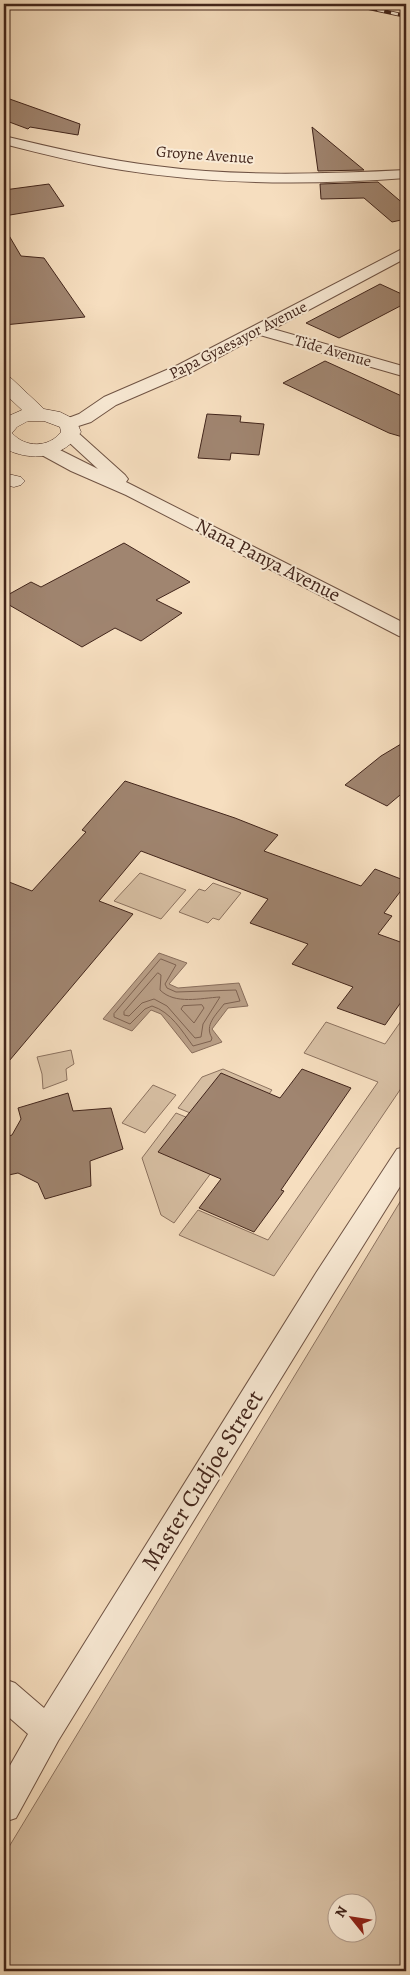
<svg xmlns="http://www.w3.org/2000/svg" width="410" height="1975" viewBox="0 0 410 1975" font-family="Alegreya,serif">
<style>
.green{fill:#d7bfa3;stroke:#8c725f;fill-rule:evenodd}
.water{fill:#b99f87;stroke:#896e5c}
.lines{fill:none;stroke-linecap:round;stroke-linejoin:round}
.shore{stroke:#7e6251;stroke-width:1}
.building{fill:#a08570;stroke:#42251b}
.street-casing{stroke:#6f5344;stroke-width:2}
.secondary-casing{stroke:#42251b;stroke-width:1}
.street{fill:#f9ead5;fill-rule:evenodd}
.secondary{fill:#f9ead5;fill-rule:evenodd}
.rail-casing{stroke:#42251b;stroke-width:4}
.rail{stroke:#f9ead5;stroke-width:2.5;stroke-dasharray:7;stroke-linecap:butt}
.labels{text-anchor:middle;dominant-baseline:central;stroke-width:4;stroke-linejoin:round;paint-order:stroke}
.far-street-label{font-size:16px;fill:#42251b;stroke:#f9ead5}
.street-label{font-size:20px;fill:#42251b;stroke:#f9ead5}
.near-street-label{font-size:24px;fill:#42251b;stroke:#f9ead5}
</style>
<rect width="100%" height="100%" fill="#f6debf"/>
<filter id="stains"><feTurbulence type="fractalNoise" baseFrequency=".004" numOctaves="4"/><feColorMatrix values="0 0 0 0 .2 0 0 0 0 .09 0 0 0 0 .02 0 0 0 .5 -.17"/></filter>
<radialGradient id="worn" r=".72"><stop offset=".6" stop-color="#630" stop-opacity="0"/><stop offset="1" stop-color="#630" stop-opacity=".3"/></radialGradient>
<path class="green" d="M140 873 186 890 161 919 114 901Z
M213 883 241 893 219 920 213 918 208 923 179 912 199 889 205 891Z
M406 1014V1081L274 1276 179 1235 198 1210 268 1240 378 1082 304 1053 326 1022 385 1044Z
M71 1050 74 1064 66 1069 67 1080 43 1089 42 1074 37 1057Z
M223 1069 272 1090 239 1133 178 1108 202 1077Z
M153 1085 176 1095 145 1133 122 1123Z
M176 1113 237 1138 174 1223 161 1215 142 1158Z
M406 1192V1971H4V1855ZM338 1902H368V1932H338Z"/>
<path class="water" d="M159 953 187 963 169 984 178 988 239 983 248 1006 228 1008 212 1029 222 1042 192 1053 161 1014 151 1010 132 1031 103 1019Z"/>
<g class="lines">
<path class="shore" d="M161 959 176 965 165 984 167 988 176 992 236 990 240 1001 224 1004C216 1015 204 1025 212 1038L211 1041 193 1046C182 1031 171 1012 152 1006L145 1009 130 1024 114 1017V1014Z
M158 973 161 975 160 990C175 1005 201 998 220 997L203 1024 201 1037 195 1038 167 1006 154 999 142 1003 129 1016 124 1015V1012Z
M202 1005 204 1008 194 1023 181 1009 183 1006Z"/>
</g>
<path class="building" d="M4 97 80 124 78 135 30 127 28 129 4 120Z
M312 127 364 170 318 171Z
M378 182 406 206V219L392 222 364 198 321 199 320 184Z
M49 184 64 206 4 216V190Z
M4 227 21 256 44 258 85 317 4 325Z
M380 284 406 296V303L339 338 306 323Z
M325 361 406 398V438L389 433 283 383Z
M207 414 241 416 240 422 264 424 259 455 231 453 230 460 198 458Z
M124 543 190 582 156 600 182 613 141 641 115 628 82 647 4 602V597L31 582 41 587Z
M406 741V790L387 806 345 785 381 756Z
M125 781 235 818 278 835 264 851 361 886 375 869 406 881V884L384 913 392 916 378 934 406 944V995L385 1025 337 1008 353 987 292 964 308 944 250 923 268 899 141 851 99 901 133 914 4 1067V880L32 891 86 832 82 830Z
M302 1069 351 1088 281 1190 284 1191 254 1232 199 1208 221 1179 158 1152 221 1073 280 1098Z
M68 1093 73 1111 111 1108 123 1149 90 1161 91 1186 45 1199 38 1183 18 1173 4 1176V1138L12 1135 21 1119 18 1108Z"/>
<g class="lines">
<g class="street-casing">
<path id="street" d="M4 136C54 148 105 160 156 166 239 177 323 174 406 170V178C312 185 216 185 122 170 82 164 43 154 4 144Z
M406 247V258L273 329 406 367V377L260 335 190 373 116 405 91 422 69 429 63 428 60 424 63 420 79 414 104 397 178 365Z
M70 430 76 431 125 475 128 479 126 482 406 624V638L399 636 126 495 71 471 38 453 35 449 38 445 44 444 50 445 98 469 61 435 64 431Z
M406 1147V1177L336 1289 58 1741 16 1818 4 1822V1776L28 1734 4 1713V1679L15 1683 44 1708 316 1273 397 1149Z"/>
</g>
<g class="secondary-casing">
<path id="secondary" d="M4 376 11 378 44 409 60 412 76 420 81 432C64 458 31 463 4 448V418L22 410 4 393ZM28 421H44L60 427 61 432C49 448 25 448 12 433L17 427Z
M4 473 21 477 25 481 21 485 14 487 4 485Z"/>
</g>
<use href="#street" class="street"/>
<use href="#secondary" class="secondary"/>
<g class="rail-casing">
<path id="rail" d="M350 4 406 16"/>
</g>
<use href="#rail" class="rail"/>
</g>
<g class="labels">
<g class="far-street-label">
<text transform="translate(205 155) rotate(4)">Groyne Avenue</text>
<text transform="translate(238 340) rotate(-27)">Papa Gyaesayor Avenue</text>
<text transform="translate(333 351) rotate(16)">Tide Avenue</text>
</g>
<g class="street-label">
<text transform="translate(268 560) rotate(27)">Nana Panya Avenue</text>
</g>
<g class="near-street-label">
<text transform="translate(202 1480) rotate(-58)">Master Cudjoe Street</text>
</g>
</g>
<rect width="410" height="1975" fill="none" stroke="#f6debf" stroke-width="20"/>
<rect x="5" y="5" width="400" height="1965" fill="none" stroke="#42251b" stroke-width="2.5"/>
<rect x="10" y="10" width="390" height="1955" fill="none" stroke="#42251b"/>
<g transform="translate(352 1918) rotate(300)"><circle r="24" fill="#f9ead5" stroke="#b09b8b"/>
<path d="M0-4L9 19L0 12L-9 19Z" fill="#8f2418"/>
<text y="-8" font-size="14" font-weight="bold" text-anchor="middle" fill="#42251b">N</text>
</g>
<rect width="100%" height="100%" filter="url(#stains)"/>
<rect width="100%" height="100%" fill="url(#worn)"/>
</svg>
